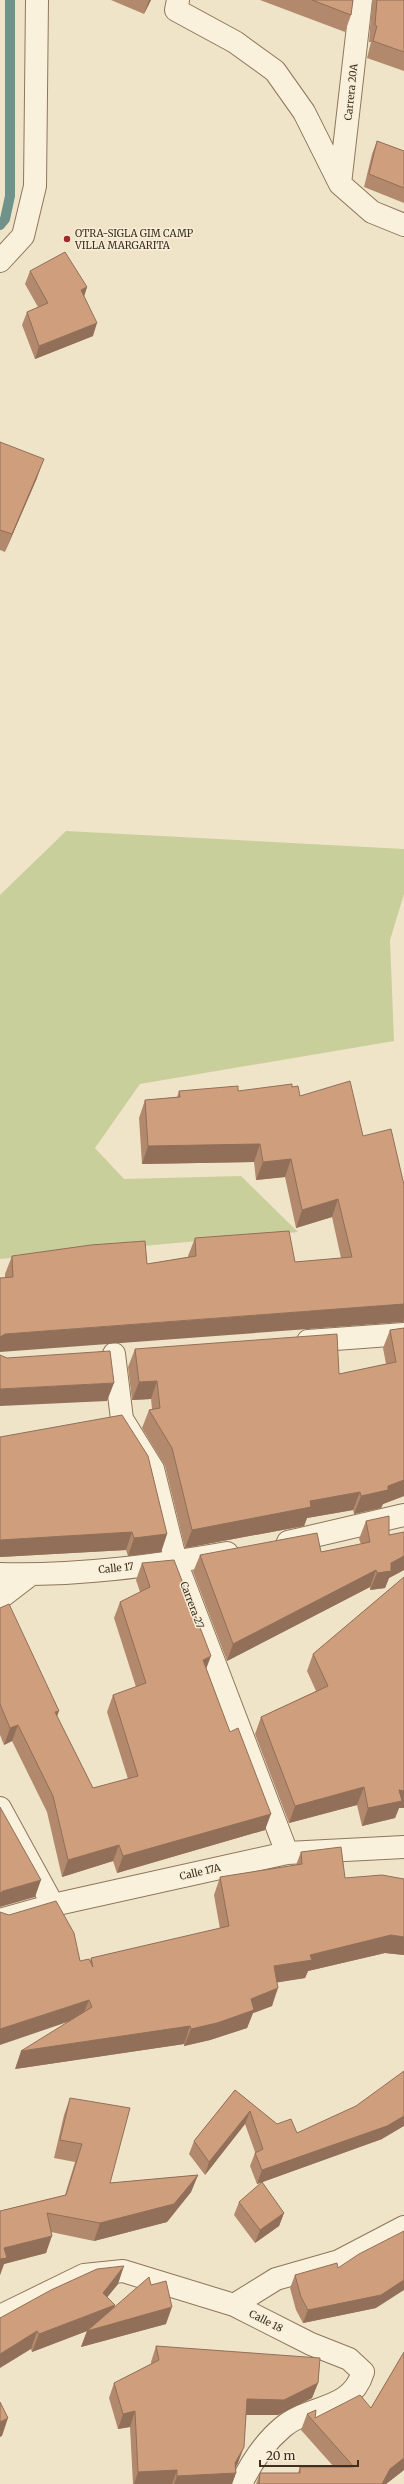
<svg xmlns="http://www.w3.org/2000/svg" width="404" height="2484" viewBox="0 0 404 2484" font-family="Merriweather,serif">
<style>
.green{fill:#c9cf9b}
.lines{fill:none;stroke-linecap:round;stroke-linejoin:round}
.stream{stroke:#6f938a;stroke-width:10}
.minor-casing{stroke:#8d765c;stroke-width:24}
.minor{stroke:#faf1dc;stroke-width:22}
.wall{fill:#b2896c}
.shaded-wall{fill:#916f58}
.building{fill:#cf9f7d;stroke:#916f58}
.poi-dot{fill:#9e2a2b;stroke:#f7eed8;stroke-width:1.5}
.labels{text-anchor:middle;dominant-baseline:central;stroke-width:3;stroke-linejoin:round;paint-order:stroke}
.street-label{font-size:10px;fill:#3d2e20;stroke:#f7eed8}
.poi-label{font-size:10px;fill:#3d2e20;stroke:#f7eed8;text-anchor:start}
</style>
<rect width="100%" height="100%" fill="#f0e4c8"/>
<path class="green" d="M66 831 404 849V894L390 940 394 1041 140 1084 95 1148 124 1179 241 1176 298 1232 0 1259V895Z"/>
<g class="lines">
<path class="stream" d="M0 225 5 219 10 196V0"/>
<g class="minor-casing">
<path id="minor" d="M178 0 176 10 235 42 275 71 304 112 340 184 372 212 404 225
M340 184 361 0
M0 261 23 236 35 186 37 0
M308 1341 404 1334
M114 1354 122 1419 153 1469 176 1562 287 1853
M288 1542 404 1515
M0 1574C76 1576 152 1566 227 1553
M0 1598 30 1575
M0 1808 53 1905
M0 1920 53 1905 287 1853 404 1847
M234 2305 276 2279 339 2261 404 2227
M0 2316 84 2275 123 2271 234 2305 311 2344 349 2359 363 2372C351 2412 310 2404 283 2427 265 2442 251 2463 241 2484"/>
</g>
<use href="#minor" class="minor"/>
</g>
<path class="wall" d="M111 0H151L144 14Z
M260 0H353L351 15 345 32Z
M372 0H404V71L367 58 371 42H369Z
M377 141 404 151V203L364 187 372 154Z
M30 271 87 287 84 296 93 336 35 359 22 325 27 312 38 307 25 284Z
M0 442 37 478 5 552 0 550Z
M292 1087 300 1096 363 1136 404 1185V1322L5 1277V1274L12 1256 147 1264 188 1257V1256L195 1238 295 1262 341 1258 332 1217 296 1228 285 1177 256 1180 254 1162 142 1164 139 1118 145 1100 177 1097 179 1091H238Z
M404 1328V1496L383 1504 381 1508 354 1514 353 1510 307 1518 304 1526 185 1548 165 1466 142 1428 149 1410 152 1409 151 1399 132 1400 128 1367 135 1349 339 1374 386 1364 383 1348 390 1330Z
M0 1437 167 1534 161 1552 128 1556 126 1550 0 1557Z
M366 1521 389 1535 404 1532V1570L389 1578 385 1588 370 1590V1587L227 1661 193 1572 200 1555 321 1552 361 1544 359 1539Z
M142 1563 206 1668 265 1830 117 1873 113 1861 62 1877 47 1812 12 1741 4 1745 0 1735V1608L57 1717 93 1788 128 1779 107 1712 113 1695 136 1687 114 1618 120 1602 140 1592 136 1580Z
M404 1577V1808H399L395 1818 362 1826 357 1805 289 1823 255 1734 261 1717 316 1691 307 1671 313 1654Z
M301 1852 345 1878 404 1879V1955L385 1953 308 1971 305 1978 277 1982 272 2006 253 2013 247 2028 210 2040 184 2046V2044L15 2069 69 2022 80 1961H90L91 1958 220 1929 214 1895 220 1877 296 1865Z
M235 2090 277 2124 297 2133 382 2139 257 2184 250 2166 255 2153V2152L245 2124 205 2175 189 2154 194 2141Z
M70 2098 110 2183 198 2175 191 2192 167 2222 94 2241 51 2232 46 2253 4 2264 0 2275V2211L65 2195 75 2162 54 2158 64 2115Z
M239 2202 284 2213 279 2226 255 2243 234 2215Z
M338 2268 376 2308 303 2323 296 2310 290 2288 295 2275Z
M118 2284 107 2297 115 2305 114 2307 151 2285 166 2324 81 2347 87 2331 32 2352 31 2349 0 2318Z
M156 2346 318 2383 312 2398 278 2415H246L238 2463 235 2468 236 2473 232 2484H133L130 2427 118 2429 109 2398 114 2383 151 2364V2362Z
M404 2352V2470L386 2484H256L260 2473H298L300 2467H334L301 2430 307 2414 315 2418 371 2408Z"/>
<path class="shaded-wall" d="M149 0H151L144 14Z
M87 287 83 300 81 290Z
M97 323 93 336 35 359 39 346Z
M44 459 37 478 5 552 12 534Z
M260 1144 254 1162 142 1164 148 1146Z
M291 1159 285 1177 256 1180 263 1162Z
M338 1199 332 1217 296 1228 302 1210Z
M404 1304V1319L403 1322 0 1352V1337L5 1334Z
M157 1381 151 1399 132 1400 139 1382Z
M114 1383 107 1401 0 1406V1389Z
M404 1480V1496L383 1504 381 1508 354 1514 361 1496Z
M360 1492 353 1510 307 1518 304 1526 185 1548 192 1530 310 1501Z
M132 1532 126 1550 0 1557V1540Z
M167 1534 161 1552 128 1556 134 1538Z
M404 1556V1570L389 1578 385 1588 370 1590 377 1573 391 1563Z
M376 1570 370 1587 227 1661 233 1644Z
M211 1656 205 1672 203 1660Z
M59 1711 53 1728 55 1712Z
M18 1725 12 1741 4 1745 10 1728Z
M364 1787 357 1805 289 1823 295 1806Z
M399 1790 404 1791V1808H399L395 1818 362 1826 368 1808Z
M271 1814 265 1830 117 1873 123 1856Z
M119 1845 113 1861 62 1877 68 1860Z
M41 1880 35 1897 0 1907V1893L3 1891Z
M391 1935 404 1937V1955L385 1953 308 1971 305 1978 268 1984 274 1966 310 1955Z
M278 1988 272 2006 253 2013 247 2028 210 2040 184 2046 191 2029 251 1999Z
M89 2000 82 2017 0 2045V2029Z
M190 2026 184 2044 15 2069 21 2051Z
M250 2111 245 2124 205 2175 209 2162Z
M404 2116V2126L382 2139 257 2184 262 2170Z
M198 2175 191 2192 167 2222 94 2241 100 2223Z
M284 2213 279 2226 255 2243 260 2230Z
M52 2236 46 2253 4 2264 0 2275V2259L4 2248Z
M124 2266 118 2284 96 2311 103 2293Z
M404 2280V2290L376 2308 303 2323 308 2310Z
M115 2305 109 2323 172 2307 166 2324 81 2347 87 2331 32 2352 39 2334Z
M37 2331 31 2349 0 2368V2354Z
M318 2383 312 2398 278 2415H241L247 2399Z
M135 2411 130 2427 118 2429 123 2414Z
M8 2418 2 2436 0 2437V2422Z
M244 2447 238 2463 232 2474 236 2473 232 2484H174L177 2476 235 2463Z
M404 2458V2470L386 2484H382L390 2469Z
M177 2470 172 2484H134L138 2472Z"/>
<path class="building" d="M312 0H353L351 15Z
M377 0H404V52L373 41 377 26 375 25Z
M377 141 404 151V188L369 174Z
M65 252 87 287 81 290 97 323 39 346 27 312 48 303 30 271Z
M0 442 44 459 12 534 0 530Z
M350 1081 363 1136 391 1129 404 1185V1304L5 1334 0 1337V1278L13 1277 12 1256 91 1245 145 1241 147 1264 196 1256 195 1238 289 1231 295 1262 352 1257 338 1199 302 1210 291 1159 263 1162 260 1144 148 1146 145 1100 180 1097 179 1091 238 1086V1091L292 1084V1087L298 1086 300 1096Z
M404 1328V1480L388 1486V1490L361 1496 360 1492 310 1501 311 1507 192 1530 172 1448 149 1410 160 1408 157 1381 139 1382 135 1349 337 1334 339 1374 396 1362 390 1330Z
M110 1351 114 1383 0 1389V1355L7 1358Z
M122 1415 148 1456 167 1534 134 1538 132 1532 0 1540V1437Z
M389 1516V1535L404 1532V1556L391 1563V1571L377 1573 376 1570 233 1644 200 1555 317 1533 321 1552 370 1542 366 1521Z
M174 1560 211 1656 203 1660 230 1732 238 1728 271 1814 123 1856 119 1845 68 1860 53 1796 18 1725 10 1728 0 1704V1608L9 1604 59 1711 55 1712 93 1788 138 1776 113 1695 146 1683 120 1602 150 1587 142 1563Z
M404 1577V1791L399 1790 402 1801 368 1808 364 1787 295 1806 261 1717 328 1686 313 1654Z
M0 1807 41 1880 3 1891 0 1893Z
M341 1847 345 1878 382 1875 404 1879V1937L391 1935 310 1955 312 1960 274 1966 278 1988 251 1999 254 2010 217 2023 191 2029 190 2026 21 2051 92 2007 89 2000 0 2029V1912L9 1915 56 1901 74 1933 80 1961 89 1959 93 1967 91 1958 229 1926 220 1877 302 1864 301 1852Z
M404 2071V2116L387 2126 262 2170 255 2153 263 2149 250 2111 209 2162 194 2141 235 2090 277 2124 291 2119 297 2133 356 2106Z
M70 2098 130 2108 110 2183 198 2175 174 2204 100 2223 47 2213 52 2236 4 2248 7 2258 0 2259V2211L66 2195 82 2144 60 2140Z
M262 2182 284 2213 260 2230 239 2202Z
M404 2231V2280L381 2295 308 2310 301 2297 295 2275 337 2263 338 2268 359 2254Z
M124 2266 103 2293 115 2305 39 2334 37 2331 0 2354V2318L51 2290 97 2269Z
M149 2277 151 2285 166 2281 172 2307 87 2331Z
M156 2346 320 2358 318 2383 284 2400 247 2399 244 2447 235 2463 236 2473 177 2476V2470L138 2472 135 2411 123 2414 114 2383 159 2360Z
M404 2352V2458L390 2469 382 2484H259L260 2473H300V2467H354L307 2414 316 2410 315 2418 360 2395 371 2408Z
M0 2402 8 2418 0 2422Z"/>
<circle class="poi-dot" cx="67" cy="239" r="4"/>
<g class="labels">
<g class="street-label">
<text transform="translate(351 92) rotate(-84)">Carrera 20A</text>
<text transform="translate(116 1568) rotate(-6)">Calle 17</text>
<text transform="translate(192 1605) rotate(69)">Carrera 27</text>
<text transform="translate(200 1872) rotate(-13)">Calle 17A</text>
<text transform="translate(266 2321) rotate(27)">Calle 18</text>
</g>
<g class="poi-label">
<text x="75" y="233">OTRA-SIGLA GIM CAMP<tspan x="75" dy="12">VILLA MARGARITA</tspan></text>
</g>
</g>
<path d="M260 2460v6h98v-6" fill="none" stroke="#3d2e20" stroke-width="2"/>
<text x="266" y="2460" font-size="12" fill="#3d2e20" stroke="#f7eed8" stroke-width="3" paint-order="stroke">20 m</text>
</svg>
